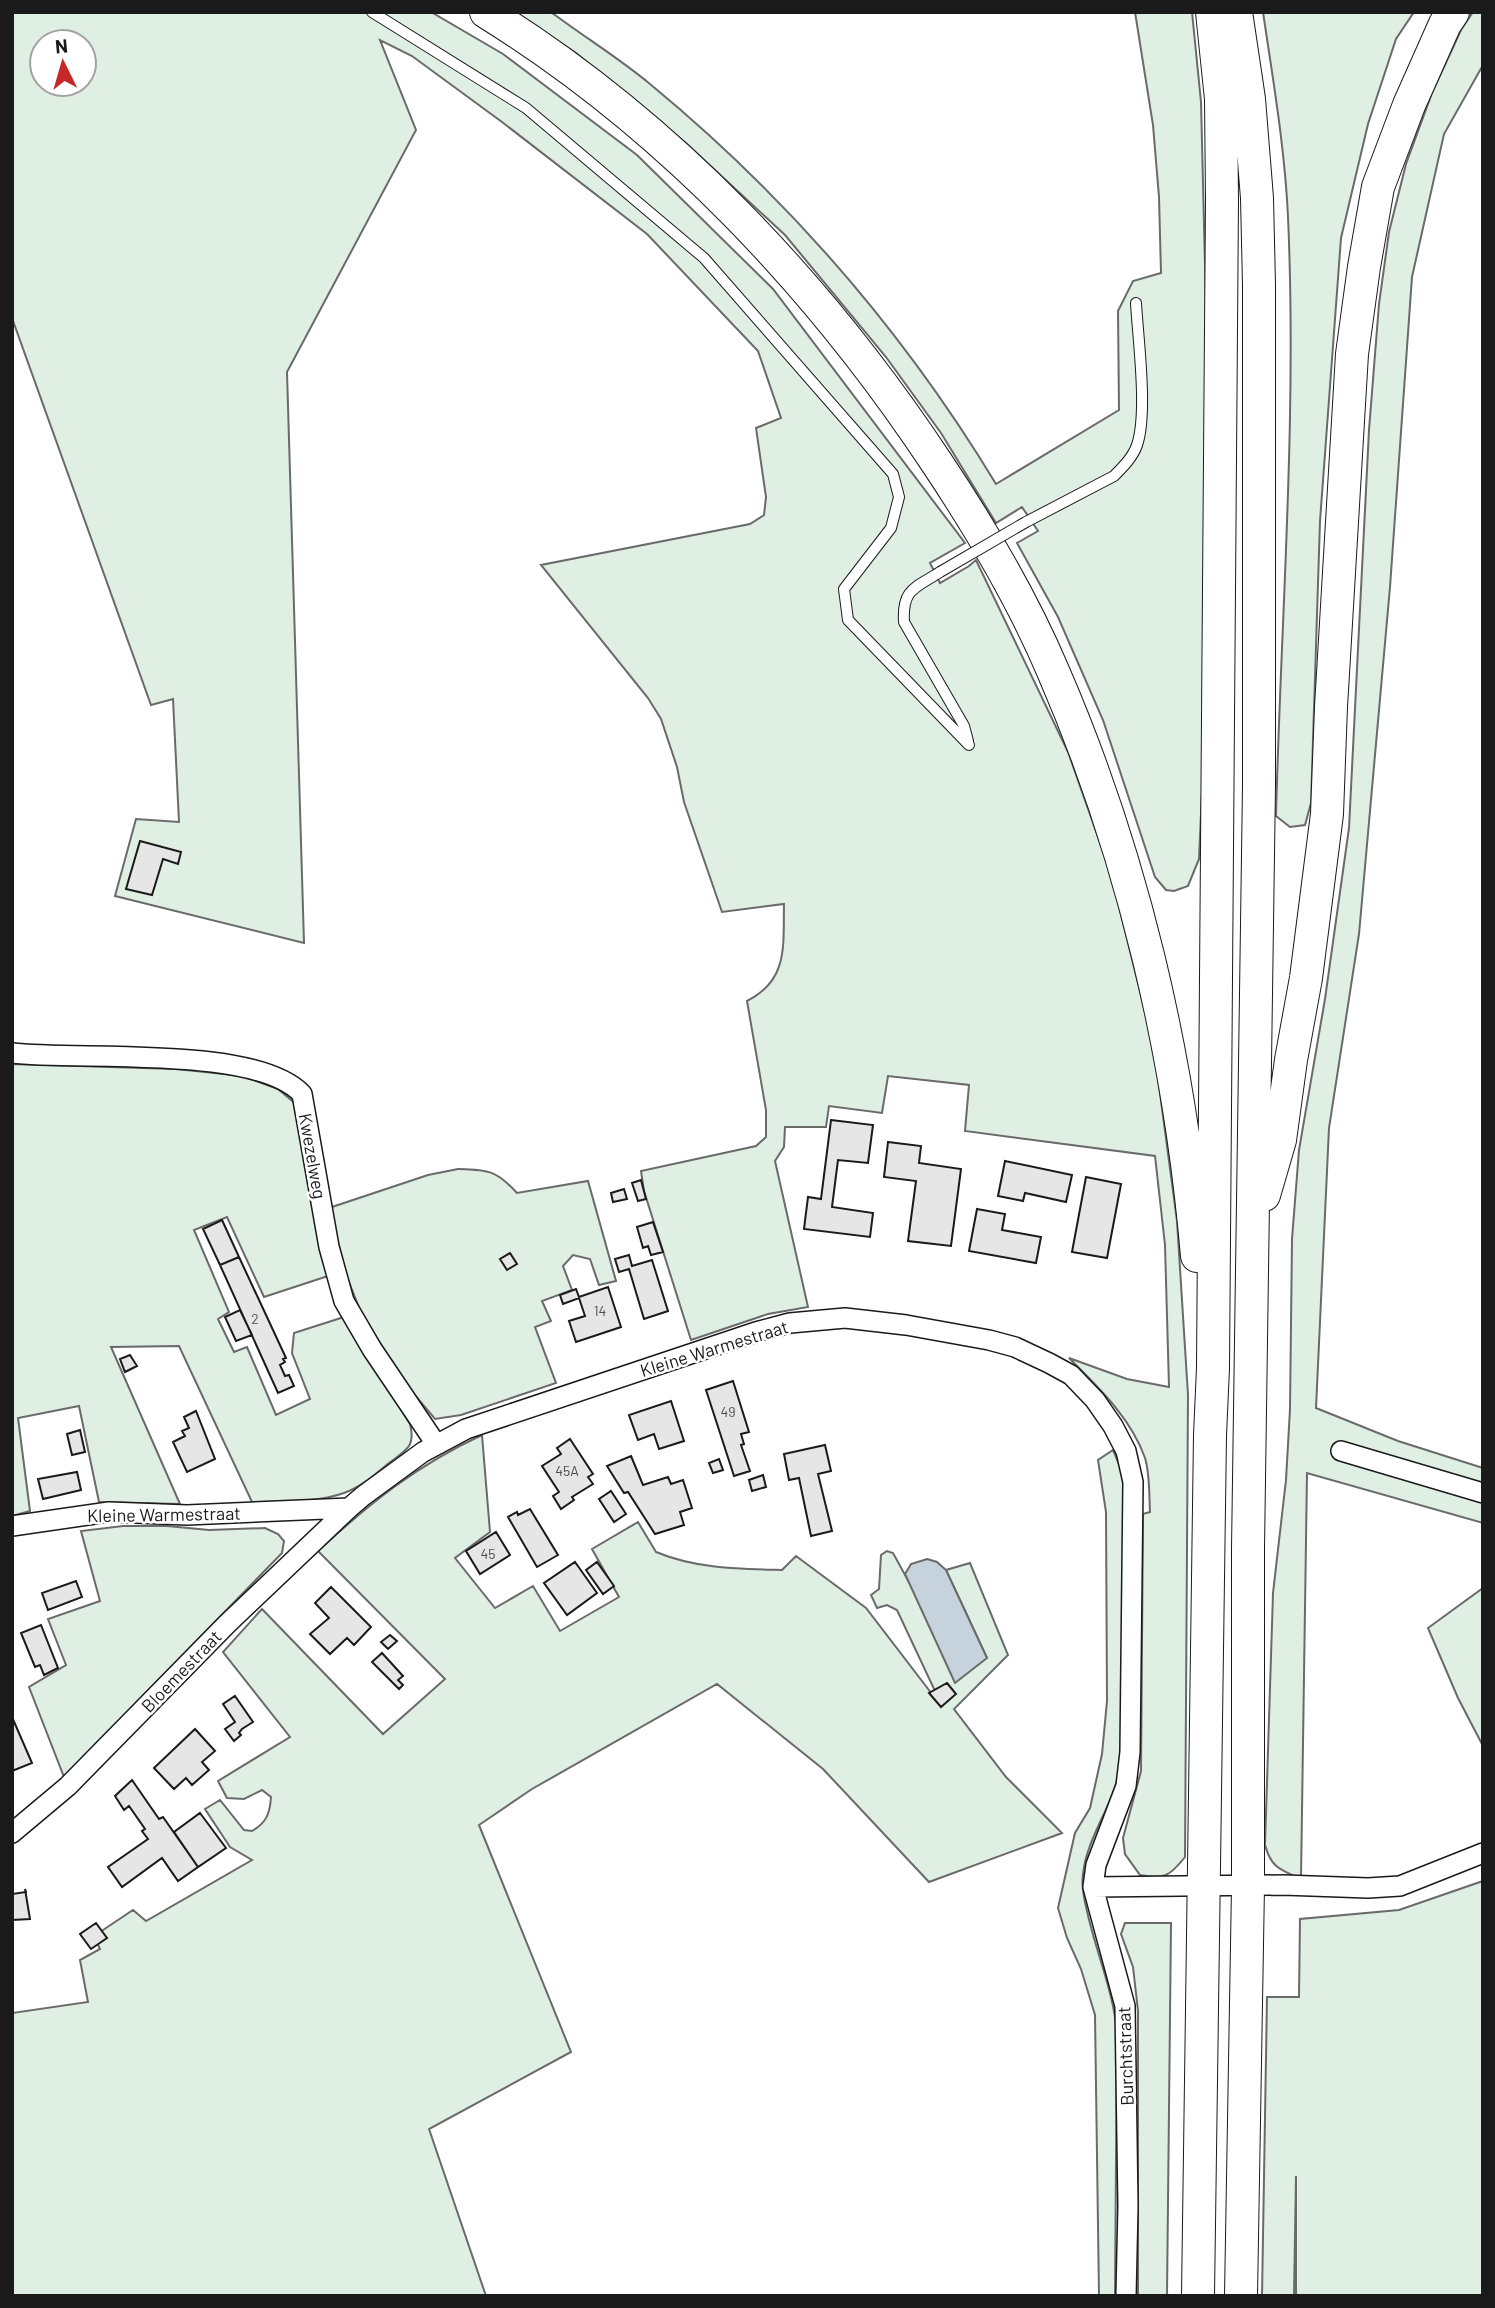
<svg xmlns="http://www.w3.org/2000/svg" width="1495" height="2308" viewBox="0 0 1495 2308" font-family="Barlow,sans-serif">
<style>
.green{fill:#e0efe3;stroke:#6a6a6a;stroke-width:2;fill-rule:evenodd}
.water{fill:#c6d2dc;stroke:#6a6a6a;stroke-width:2}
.building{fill:#e6e6e6;stroke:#1a1a1a;stroke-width:2}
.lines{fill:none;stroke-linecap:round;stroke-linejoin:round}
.service-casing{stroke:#1a1a1a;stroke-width:12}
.minor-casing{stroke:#1a1a1a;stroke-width:22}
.trunk-casing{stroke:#1a1a1a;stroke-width:34}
.service{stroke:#fff;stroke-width:10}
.minor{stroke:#fff;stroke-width:19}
.trunk{stroke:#fff;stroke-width:32}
.service-bridge-casing{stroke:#1a1a1a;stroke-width:12;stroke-linecap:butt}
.service-bridge{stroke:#fff;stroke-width:10}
.labels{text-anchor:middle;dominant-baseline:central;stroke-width:5;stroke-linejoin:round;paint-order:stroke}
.number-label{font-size:14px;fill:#4d4d4d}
.street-label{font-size:18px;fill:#1a1a1a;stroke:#fff}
</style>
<rect width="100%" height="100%" fill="#fff"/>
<path class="green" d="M12 12H431L503 54 637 155 773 289 965 543 930 563 940 583 969 566 976 560 1068 752 1111 874 1154 1048 1177 1221 1188 1395 1185 1857C1170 1876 1164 1880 1140 1875L1125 1854 1123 1838 1141 1771 1143 1514 1150 1512C1149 1495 1150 1474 1145 1458 1131 1418 1098 1387 1069 1358L1127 1379 1169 1387 1165 1245 1155 1156 965 1131 969 1085 888 1076 882 1113 829 1106 826 1127H785L784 1147 775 1161 808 1307 768 1314 691 1340 644 1191 641 1171 756 1146 766 1137V1110L747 1001C789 980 783 945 784 904L722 912 684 802 677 767 661 719 648 698 541 565 750 524 764 515 766 497 756 428 781 418 758 351 647 234 502 122 412 56 380 40 416 130 287 372 304 943 115 896 136 819 179 822 173 699 151 705 12 318ZM42 42H84V84H42Z
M513 12H550L555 15C586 38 620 59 650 84 787 197 904 332 996 484L1119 410 1118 311 1133 281 1161 273 1159 197 1153 125 1135 12H1192L1201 102 1207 346 1203 768 1199 859 1188 886 1174 891 1166 890 1155 877 1103 720 1058 617 1017 543 1038 531 1022 507 996 523 941 433 886 357 785 235 687 144 576 53Z
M1263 12H1414L1396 39 1368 124 1341 238 1320 521 1311 803 1305 825 1290 827 1276 816C1281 617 1297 417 1288 217 1285 149 1273 80 1263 12Z
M1473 12H1483V65L1444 134 1412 277 1390 587 1359 934 1329 1128 1316 1408 1398 1441 1483 1468V1523L1307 1473 1301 1879C1281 1870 1271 1868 1265 1845L1273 1593 1286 1480 1290 1409 1292 1239 1299 1150 1325 999 1349 828 1369 430 1379 304 1389 232 1406 164 1432 93 1461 30Z
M12 1064 176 1069 243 1076 278 1089 297 1105 328 1276 264 1297 227 1217 194 1230 229 1312 218 1319 234 1352 247 1347 276 1415 310 1399 292 1353 294 1333 344 1317 410 1424C416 1447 406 1450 389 1463 376 1474 361 1487 344 1493 316 1503 282 1501 252 1502L179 1346 111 1347 180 1504 99 1502 79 1406 18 1418 30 1511 12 1516Z
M458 1169C489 1170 496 1170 517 1193L588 1181 616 1281 599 1285 590 1259 573 1255 563 1266 572 1290 542 1301 551 1321 535 1327 556 1383 461 1415 435 1419 408 1387 362 1315 347 1277 329 1208 428 1175Z
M482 1435 490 1532 455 1558 495 1608 533 1586 560 1631 619 1597 592 1549 638 1522 656 1552C697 1569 739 1569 782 1570L796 1556 866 1608 932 1694 935 1691 897 1610 887 1605 877 1608 871 1595 879 1589 881 1555 887 1551 893 1553 910 1584 987 1658 946 1570 970 1563 1008 1655 954 1709 1006 1777 1062 1833 929 1882 823 1769 717 1684 532 1789 479 1825 571 2052 429 2129 486 2296H12V2013L88 2002 80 1960 100 1949 94 1936 133 1910 146 1921 252 1860 230 1847 205 1809 220 1800 244 1830 252 1831C266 1823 270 1814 271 1797L262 1790 244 1799 227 1798 218 1781 290 1737 223 1652 262 1609 383 1734 445 1679 318 1551C370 1503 417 1465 482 1435Z
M1113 1450 1124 1476 1122 1740C1120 1758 1120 1776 1113 1793 1103 1819 1086 1845 1083 1874 1081 1886 1084 1899 1087 1911 1096 1952 1113 1990 1117 2032L1115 2296H1099L1095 2015 1081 1969 1067 1938 1058 1908 1075 1833 1090 1808 1102 1754 1107 1701 1106 1512 1098 1460Z
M123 1526H167L209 1530 265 1528 278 1534 284 1541 282 1553 64 1777 29 1687 66 1665 48 1619 100 1601 81 1531Z
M1483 1588V1746L1458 1698 1428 1628Z
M1483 1881V2296H1296V2176L1294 2296H1262L1267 1997H1299L1300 1919 1399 1910Z
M1125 1923H1171L1167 2296H1138V2011L1133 1967 1121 1934Z"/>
<path class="water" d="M927 1559 937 1562 946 1570 987 1658 955 1683 905 1574 911 1564Z"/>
<path class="building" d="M140 841 181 852 178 864 163 859 152 895 126 889Z
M831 1120 873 1125 868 1163 838 1160 832 1207 873 1213 870 1237 804 1229 808 1197 821 1199Z
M888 1142 921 1146 919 1163 961 1169 951 1246 908 1241 916 1181 884 1177Z
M1005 1161 1072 1175 1066 1202 1025 1193 1023 1201 998 1196Z
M1086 1177 1121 1184 1107 1258 1072 1252Z
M641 1180 646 1199 638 1201 632 1183Z
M624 1189 627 1199 613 1202 611 1193Z
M977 1209 1005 1214 1002 1230 1041 1237 1036 1263 969 1251Z
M222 1220 239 1257 220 1265 203 1229Z
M653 1222 663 1252 651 1255 648 1246 643 1248 637 1227Z
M510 1253 517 1264 507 1270 500 1259Z
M629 1255 632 1266 652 1260 668 1311 644 1319 629 1269 619 1272 615 1259Z
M239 1257 286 1358 283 1359 285 1362 280 1365 285 1376 289 1375 294 1386 278 1393 220 1265Z
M608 1287 621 1327 576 1342 569 1321 585 1316 579 1298 563 1304 560 1295 576 1289 579 1297Z
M240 1310 252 1335 236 1341 225 1317Z
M130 1355 137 1366 125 1372 120 1359Z
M733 1381 749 1432 741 1434 744 1444 741 1445 750 1471 734 1476 706 1390Z
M671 1401 684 1441 659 1449 654 1434 638 1440 629 1415Z
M196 1411 215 1459 187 1472 173 1442 185 1436 182 1431 189 1428 184 1417Z
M80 1430 85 1452 72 1455 67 1434Z
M570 1439 593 1474 588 1477 593 1484 572 1497 574 1500 561 1509 553 1496 559 1492 542 1466 561 1454 557 1448Z
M825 1445 831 1471 818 1474 832 1531 811 1536 799 1478 789 1480 784 1454Z
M631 1456 643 1485 668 1477 671 1484 683 1480 692 1508 680 1512 684 1525 655 1534 628 1492 624 1493 607 1466Z
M719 1459 723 1470 713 1473 709 1463Z
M77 1472 81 1490 43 1499 38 1479Z
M763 1475 766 1487 752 1491 749 1480Z
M611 1491 626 1514 614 1522 599 1499Z
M530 1509 558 1555 537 1567 508 1517 517 1512 518 1515Z
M496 1532 510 1555 480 1574 466 1551Z
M575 1562 597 1593 567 1615 544 1583Z
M597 1562 614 1586 603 1594 586 1570Z
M76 1581 82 1597 48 1610 42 1593Z
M331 1587 371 1627 354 1645 347 1638 330 1654 310 1634 329 1618 315 1603Z
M41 1625 58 1668 44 1675 40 1665 35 1667 21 1633Z
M390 1635 397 1641 388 1649 381 1642Z
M382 1653 403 1676 398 1680 403 1685 399 1689 372 1662Z
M947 1683 956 1694 941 1707 929 1693Z
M235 1696 253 1722 242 1729 239 1733 241 1735 234 1741 225 1729 235 1722 223 1704Z
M12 1717 32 1763 12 1771Z
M195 1729 215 1751 202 1762 209 1770 192 1785 186 1778 174 1789 154 1768Z
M132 1780 159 1819 163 1817 198 1867 178 1881 162 1858 122 1887 108 1867 148 1839 142 1831 145 1829 129 1806 124 1810 115 1796Z
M200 1813 226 1848 198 1867 174 1832Z
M25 1889 30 1919 12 1920V1894L26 1892Z
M96 1923 107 1938 91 1949 80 1934Z"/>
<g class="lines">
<g class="service-casing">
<path id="service" d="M372 12 526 108 704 258 893 474 899 497 891 528 844 589 848 620 969 745
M1026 522 1114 476C1123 467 1133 457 1137 445 1148 413 1138 339 1136 303
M940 572C915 588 902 589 904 622L964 726 968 741"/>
</g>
<g class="minor-casing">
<path id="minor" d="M12 1053C81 1061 256 1045 302 1094L329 1247 344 1301 372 1349 436 1444
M1341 1451 1483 1493
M12 1526 109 1512 187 1515 349 1508 363 1496 423 1452 466 1429 756 1332 790 1323 845 1318 906 1325 989 1340 1015 1347 1049 1363 1071 1375 1095 1400 1113 1426 1126 1451 1133 1482 1130 1752 1126 1786 1096 1865 1093 1887
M12 1833 68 1786 227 1624 349 1508
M1126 2296 1128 2206 1125 2006 1093 1887 1283 1885 1368 1888 1400 1886 1483 1853"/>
</g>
<g class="trunk-casing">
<path id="trunk" d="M486 12C668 125 819 285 937 463 981 529 1022 598 1053 671 1133 855 1180 1057 1197 1256
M1236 12 1249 99 1257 198 1259 285V785L1248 1549V1886L1241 2296
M1264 1195 1280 1140 1291 1060 1306 978 1327 814 1331 707 1352 354 1364 267 1378 187 1409 105 1445 24 1453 12
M1198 2296 1210 1435 1213 1368 1222 200 1221 99 1212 12"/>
</g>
<use href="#service" class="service"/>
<use href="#minor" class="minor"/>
<use href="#trunk" class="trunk"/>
<g class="service-bridge-casing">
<path id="service-bridge" d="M940 572 1026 522"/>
</g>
<use href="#service-bridge" class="service-bridge"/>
</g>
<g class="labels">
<g class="number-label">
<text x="600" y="1310">14</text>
<text x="255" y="1318">2</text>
<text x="728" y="1411">49</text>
<text x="567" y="1470">45A</text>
<text x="488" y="1553">45</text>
</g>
<g class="street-label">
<text transform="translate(313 1156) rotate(80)">Kwezelweg</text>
<text transform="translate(714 1348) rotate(-17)">Kleine Warmestraat</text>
<text transform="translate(164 1514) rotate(-1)">Kleine Warmestraat</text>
<text transform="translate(181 1671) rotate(-46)">Bloemestraat</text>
<text transform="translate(1125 2056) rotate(-92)">Burchtstraat</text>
</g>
</g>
<rect width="1495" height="2308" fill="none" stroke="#1a1a1a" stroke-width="28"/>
<g transform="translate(63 63) rotate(355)"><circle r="33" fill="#ffffff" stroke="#a3a3a3" stroke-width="2"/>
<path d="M0-5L12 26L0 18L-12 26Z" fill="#c62828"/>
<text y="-10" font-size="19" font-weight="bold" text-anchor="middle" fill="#1a1a1a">N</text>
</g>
</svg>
